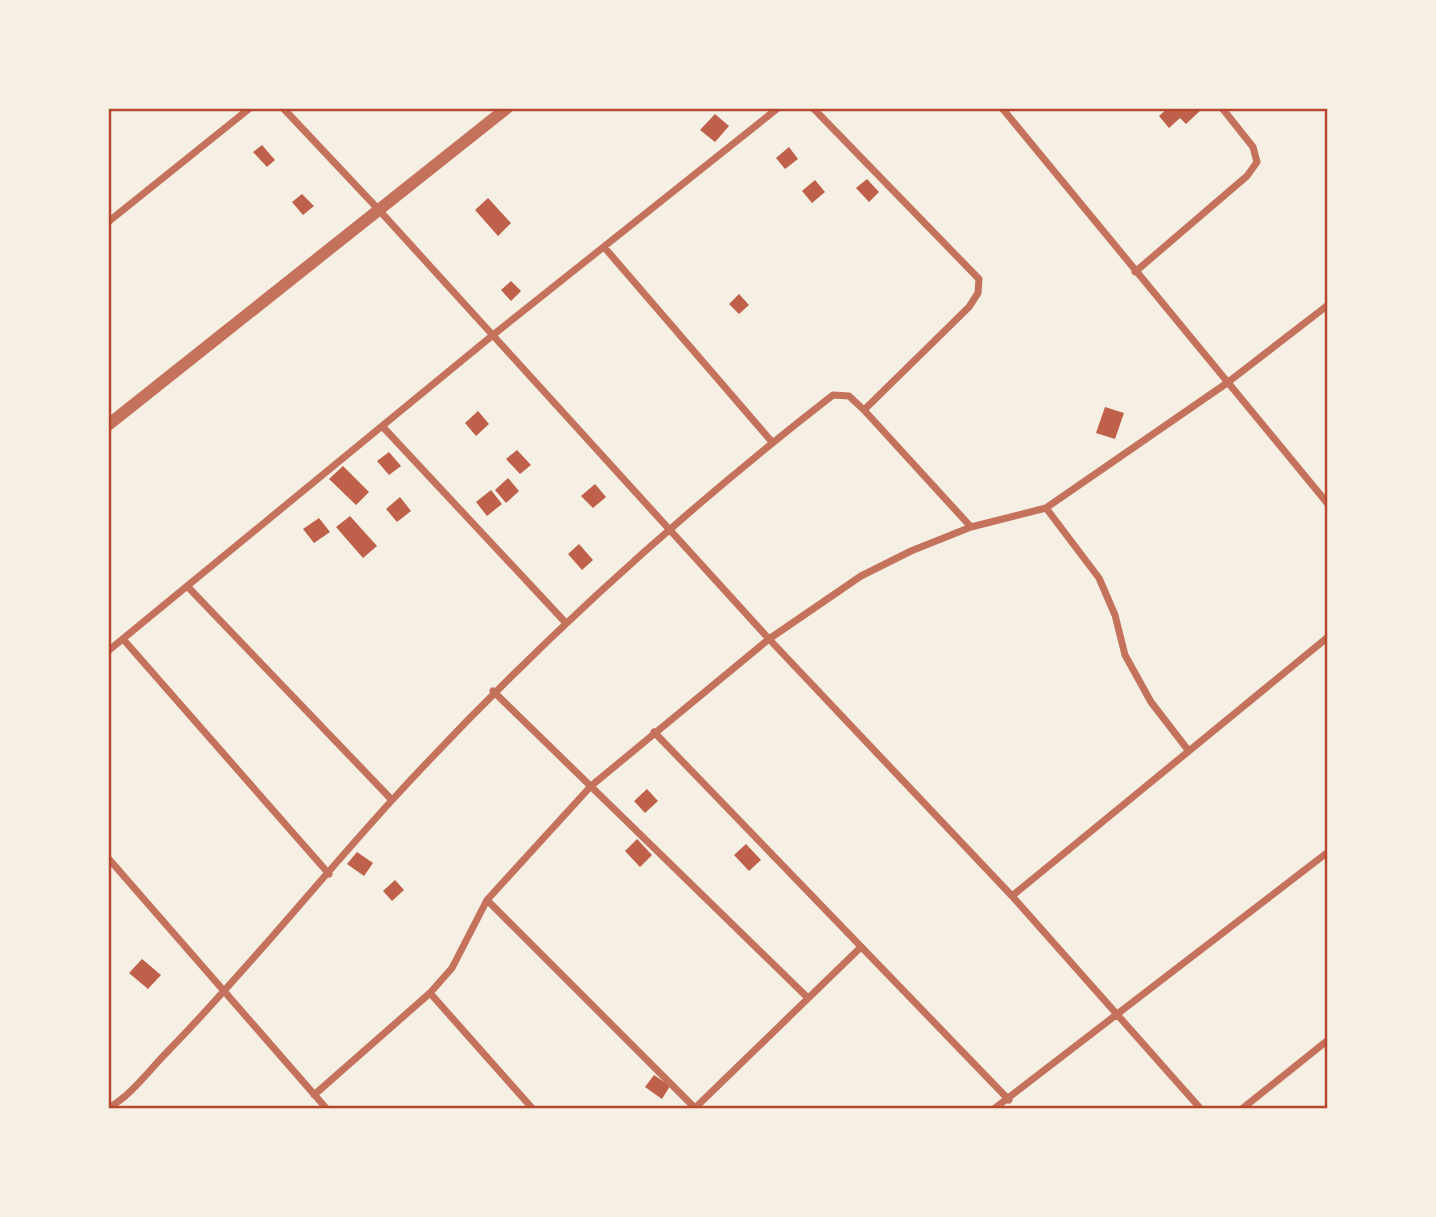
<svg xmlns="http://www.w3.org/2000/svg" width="1436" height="1217" viewBox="0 0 1436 1217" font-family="'IBM Plex Serif',serif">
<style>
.building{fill:#bf614a}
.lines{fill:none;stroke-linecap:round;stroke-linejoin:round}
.minor{stroke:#c5725c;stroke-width:7}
.tertiary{stroke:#c5725c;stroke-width:12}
.neatline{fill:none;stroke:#b5482f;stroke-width:2.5}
</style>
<rect width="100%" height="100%" fill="#f6efe4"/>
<path class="building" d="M1168 108H1203L1186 124 1180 118 1169 128 1159 116Z
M715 114 729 126 715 142 700 130Z
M262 145 275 160 267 167 253 152Z
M789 147 798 159 785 169 776 158Z
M867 179 879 192 869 202 856 188Z
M815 180 825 192 812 203 802 191Z
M302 194 314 206 303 215 292 202Z
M488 198 511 223 498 236 475 210Z
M511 281 521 291 511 301 501 290Z
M739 294 749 305 739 314 729 304Z
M1105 407 1124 413 1115 439 1096 433Z
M478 411 489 424 476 436 465 423Z
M517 450 531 465 520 474 506 459Z
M389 452 401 466 389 475 377 461Z
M343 466 369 492 356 505 329 479Z
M508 478 519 491 506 503 495 490Z
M595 484 606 497 593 508 581 496Z
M491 490 502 504 487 516 476 502Z
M400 497 411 511 397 522 386 509Z
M350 516 377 546 363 558 336 527Z
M319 518 330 532 314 543 303 529Z
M579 544 593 560 582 570 568 554Z
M647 789 658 801 645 813 634 801Z
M637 839 652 855 640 867 625 851Z
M746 844 761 860 749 871 734 855Z
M357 852 373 863 364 876 347 864Z
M395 880 404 890 392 901 383 891Z
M142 959 161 975 148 989 129 973Z
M654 1075 670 1086 662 1099 645 1087Z"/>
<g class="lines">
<path class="minor" d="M283 108 379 210 769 639 1012 896 1200 1108
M813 108 979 279 978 293 969 307 864 410
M1002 108 1328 504
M108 222 250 108
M604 247 772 442
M1135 272 1247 176 1257 162 1253 147 1222 108
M382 426 565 622
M1046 508 1099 578 1115 615 1125 655 1151 702 1188 750
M187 586 392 800
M123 639 329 874
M108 651 493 335 778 108
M493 691 808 998
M654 732 1009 1100
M108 858 326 1108
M1012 896 1328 637
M487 900 695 1108 861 947
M430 993 532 1108
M314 1095 430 993 452 968 487 900 591 786 769 639 861 576 911 551 971 527 1046 508 1227 383 1328 305
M108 1108C131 1096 151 1068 169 1050 248 969 318 881 394 798 529 651 676 517 833 395L849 396 864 410 971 527
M995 1108 1328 852
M1243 1108 1328 1040"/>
<path class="tertiary" d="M108 425 507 108"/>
</g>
<rect width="1436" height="1217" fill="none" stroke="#f6efe4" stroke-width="220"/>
<rect x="110" y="110" width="1216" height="997" class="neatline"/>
</svg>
